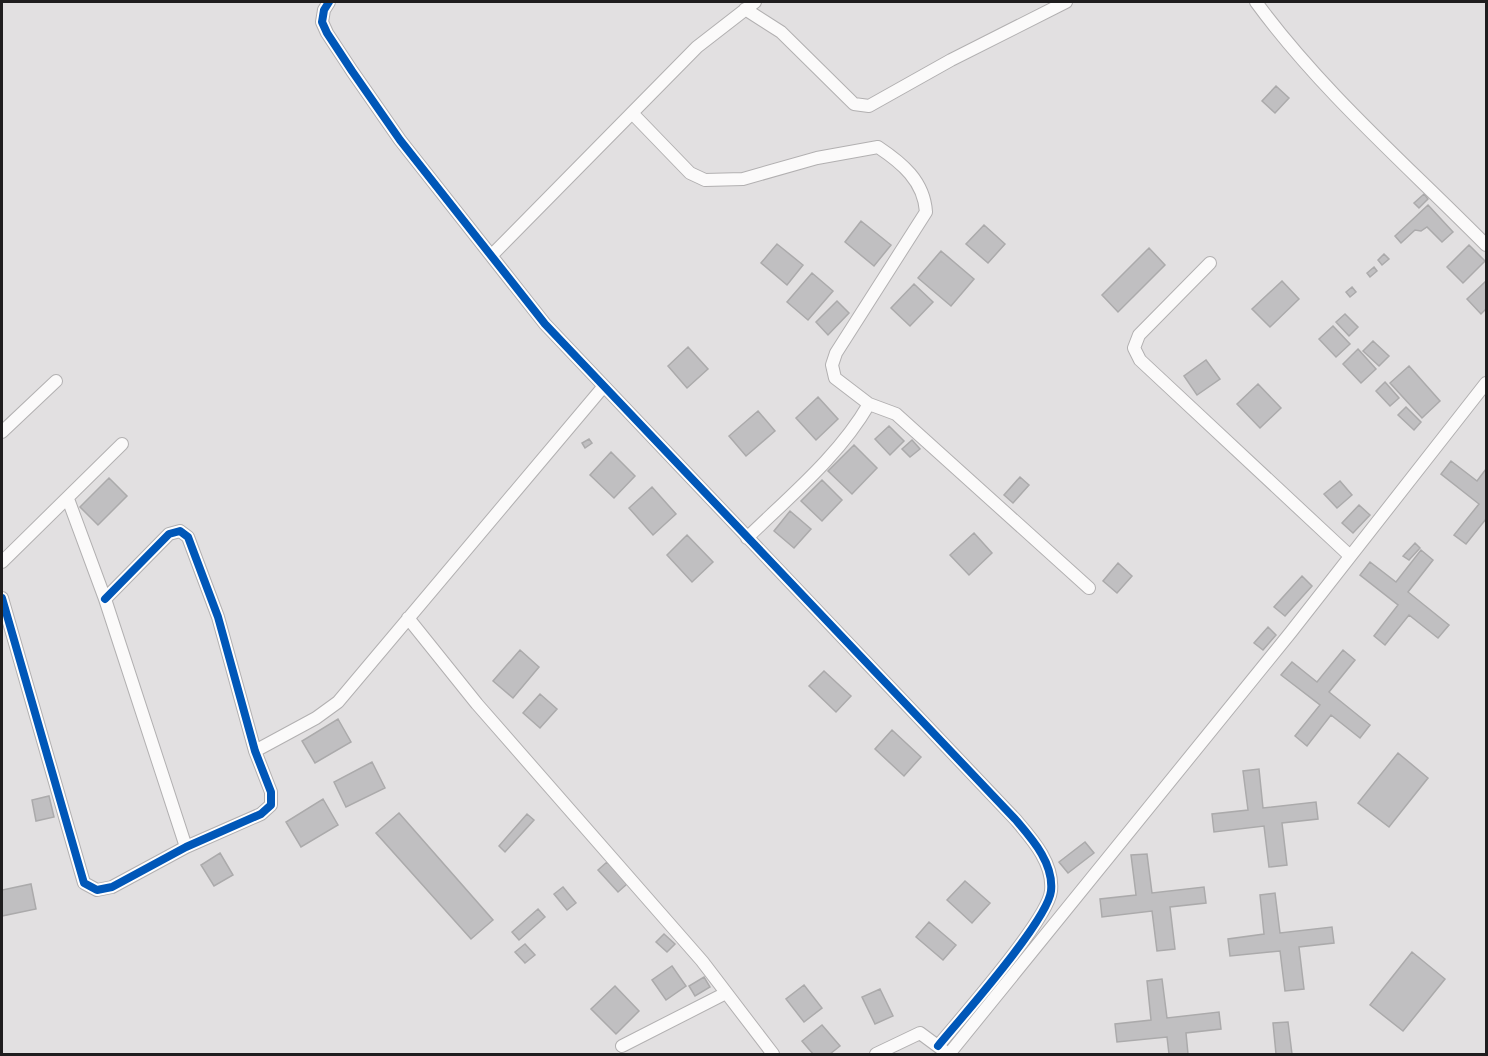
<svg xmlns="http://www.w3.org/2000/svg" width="1488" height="1056" viewBox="0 0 1488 1056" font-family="Poppins,sans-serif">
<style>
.building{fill:#c0bfc1;stroke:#abaaab;stroke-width:1.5}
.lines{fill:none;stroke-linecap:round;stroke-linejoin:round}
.street-casing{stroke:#b2b0b1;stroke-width:14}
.street{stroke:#fbfafa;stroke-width:12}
.cycleway-casing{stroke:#fff;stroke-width:11}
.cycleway{stroke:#0057b8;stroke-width:8}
</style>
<rect width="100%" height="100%" fill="#e2e0e1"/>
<path class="building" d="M1276 86 1289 98 1275 113 1262 101Z
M1424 194 1428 199 1419 208 1414 203Z
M1428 205 1453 232 1442 242 1427 227 1421 231 1415 230 1401 243 1395 236Z
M861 221 891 245 874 266 845 242Z
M984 225 1005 244 988 263 966 244Z
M777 244 803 265 787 285 761 263Z
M1469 245 1485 261 1463 283 1447 267Z
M1149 248 1165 265 1118 312 1102 295Z
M941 251 974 279 951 306 918 278Z
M1384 254 1389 259 1382 265 1378 260Z
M1374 267 1377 271 1370 277 1367 273Z
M812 273 833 291 808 320 787 302Z
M1282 281 1299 299 1270 327 1252 309Z
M1486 281V309L1481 314 1467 299Z
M914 284 933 302 910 326 891 308Z
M1352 287 1356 292 1350 297 1346 292Z
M837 301 849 313 828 335 816 322Z
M1345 314 1358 327 1349 336 1336 322Z
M1333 326 1350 344 1336 357 1319 339Z
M1373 341 1389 356 1379 366 1363 351Z
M688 347 708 369 687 388 668 366Z
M1358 349 1376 369 1361 383 1343 364Z
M1206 360 1220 379 1197 395 1184 376Z
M1409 366 1440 401 1422 418 1390 383Z
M1385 382 1399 398 1390 406 1376 391Z
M1258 384 1281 408 1260 428 1237 404Z
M818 397 838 419 816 440 796 418Z
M1406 407 1421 422 1414 430 1398 415Z
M758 411 775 431 746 456 729 436Z
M889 426 904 441 890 455 875 439Z
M589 439 592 443 585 448 582 443Z
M912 440 920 449 910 457 902 449Z
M854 445 877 468 852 494 828 471Z
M611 452 635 476 614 498 590 475Z
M1451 461 1477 481 1486 469V519L1466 544 1454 535 1479 504 1441 474Z
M1020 477 1029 485 1013 503 1004 495Z
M109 478 127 496 98 525 80 507Z
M822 480 842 500 822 521 801 501Z
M1340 481 1352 495 1337 508 1324 494Z
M652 487 676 514 653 535 629 508Z
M1359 505 1370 515 1353 533 1342 523Z
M790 511 811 529 794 548 774 531Z
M974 533 992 553 969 575 950 555Z
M687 535 713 562 692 582 667 555Z
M1415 543 1420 548 1409 560 1403 556Z
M1421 550 1433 560 1408 592 1449 625 1438 638 1409 615 1385 645 1374 636 1398 605 1360 575 1370 562 1396 582Z
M1118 563 1132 576 1117 593 1103 581Z
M1302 576 1312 586 1285 616 1274 607Z
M1268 627 1276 635 1263 650 1254 643Z
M520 650 539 667 513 698 493 681Z
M1343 650 1355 660 1329 692 1370 725 1360 738 1331 715 1307 746 1295 736 1320 705 1281 675 1292 662 1317 682Z
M824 671 851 696 836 712 809 686Z
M540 694 557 709 540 728 523 713Z
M338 719 351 742 315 763 302 741Z
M892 730 921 757 904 776 875 749Z
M1398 753 1428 778 1389 827 1358 803Z
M372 762 385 788 346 807 334 782Z
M1259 769 1263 808 1316 802 1318 819 1282 823 1287 865 1269 867 1264 826 1214 832 1212 814 1248 810 1243 771Z
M49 796 54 817 36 821 32 800Z
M323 799 338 825 301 847 286 822Z
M399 813 493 920 471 939 376 833Z
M527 814 534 820 505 852 499 846Z
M1085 842 1094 853 1068 873 1059 862Z
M220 853 233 875 214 886 201 865Z
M1147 854 1152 893 1204 887 1206 903 1170 907 1175 949 1157 951 1152 911 1102 917 1100 899 1136 895 1131 855Z
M607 862 627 884 618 892 598 870Z
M965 881 990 903 972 923 947 900Z
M31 884 36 909 2 916V890Z
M563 887 576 903 567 910 554 894Z
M1275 893 1280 933 1332 927 1334 943 1299 947 1304 989 1285 991 1280 951 1230 956 1228 939 1264 934 1260 895Z
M538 909 545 917 519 940 512 932Z
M929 922 956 945 943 960 916 937Z
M664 934 675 944 667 952 656 942Z
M525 944 535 955 525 963 515 952Z
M1412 952 1445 979 1403 1031 1370 1005Z
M672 966 686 986 666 1000 652 980Z
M704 977 710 987 695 996 689 986Z
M1162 979 1167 1018 1219 1012 1221 1029 1186 1033 1188 1054H1169L1167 1037 1117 1042 1115 1024 1151 1020 1147 981Z
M804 985 822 1008 804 1022 786 999Z
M615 986 639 1011 616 1034 591 1009Z
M880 989 893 1016 875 1024 862 997Z
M1288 1022 1292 1054H1276L1273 1023Z
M822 1025 840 1046 830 1054H813L802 1041Z"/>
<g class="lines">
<g class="street-casing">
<path id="street" d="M329 2 324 10 322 22 327 33 352 71 400 140 545 324 1015 819C1032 839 1054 863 1051 891 1048 920 961 1018 938 1046
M1256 2C1322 92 1408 166 1486 245
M745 9 781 32 854 104 869 106 951 60 1066 2
M632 113 690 173 705 180 743 179 817 158 878 147C902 163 924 181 926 212L836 353 832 365 835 378 869 404C839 456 790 496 747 538
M492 255 697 47 755 2
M1210 263 1139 335 1134 348 1140 360 1349 555
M869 404 896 414 1089 588
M2 432 56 381
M68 499 105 599 186 847
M2 562 122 444
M2 598 84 883 97 890 112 887 186 847 261 814 271 805V792L255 751 218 617 188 537 180 531 169 534 105 599
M408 618 477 704 702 961 773 1054
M255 751 316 718 338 702 604 386
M622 1046 726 993
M876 1054 920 1033 943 1050
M949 1054 1291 632 1486 383"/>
</g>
<use href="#street" class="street"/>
<g class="cycleway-casing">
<path id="cycleway" d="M329 2 324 10 322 22 327 33 352 71 400 140 545 324 1015 819C1032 839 1054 863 1051 891 1048 920 961 1018 938 1046
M2 598 84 883 97 890 112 887 186 847 261 814 271 805V792L255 751 218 617 188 537 180 531 169 534 105 599"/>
</g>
<use href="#cycleway" class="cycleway"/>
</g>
<rect width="1488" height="1056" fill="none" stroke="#1f1d1e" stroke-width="6"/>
</svg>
